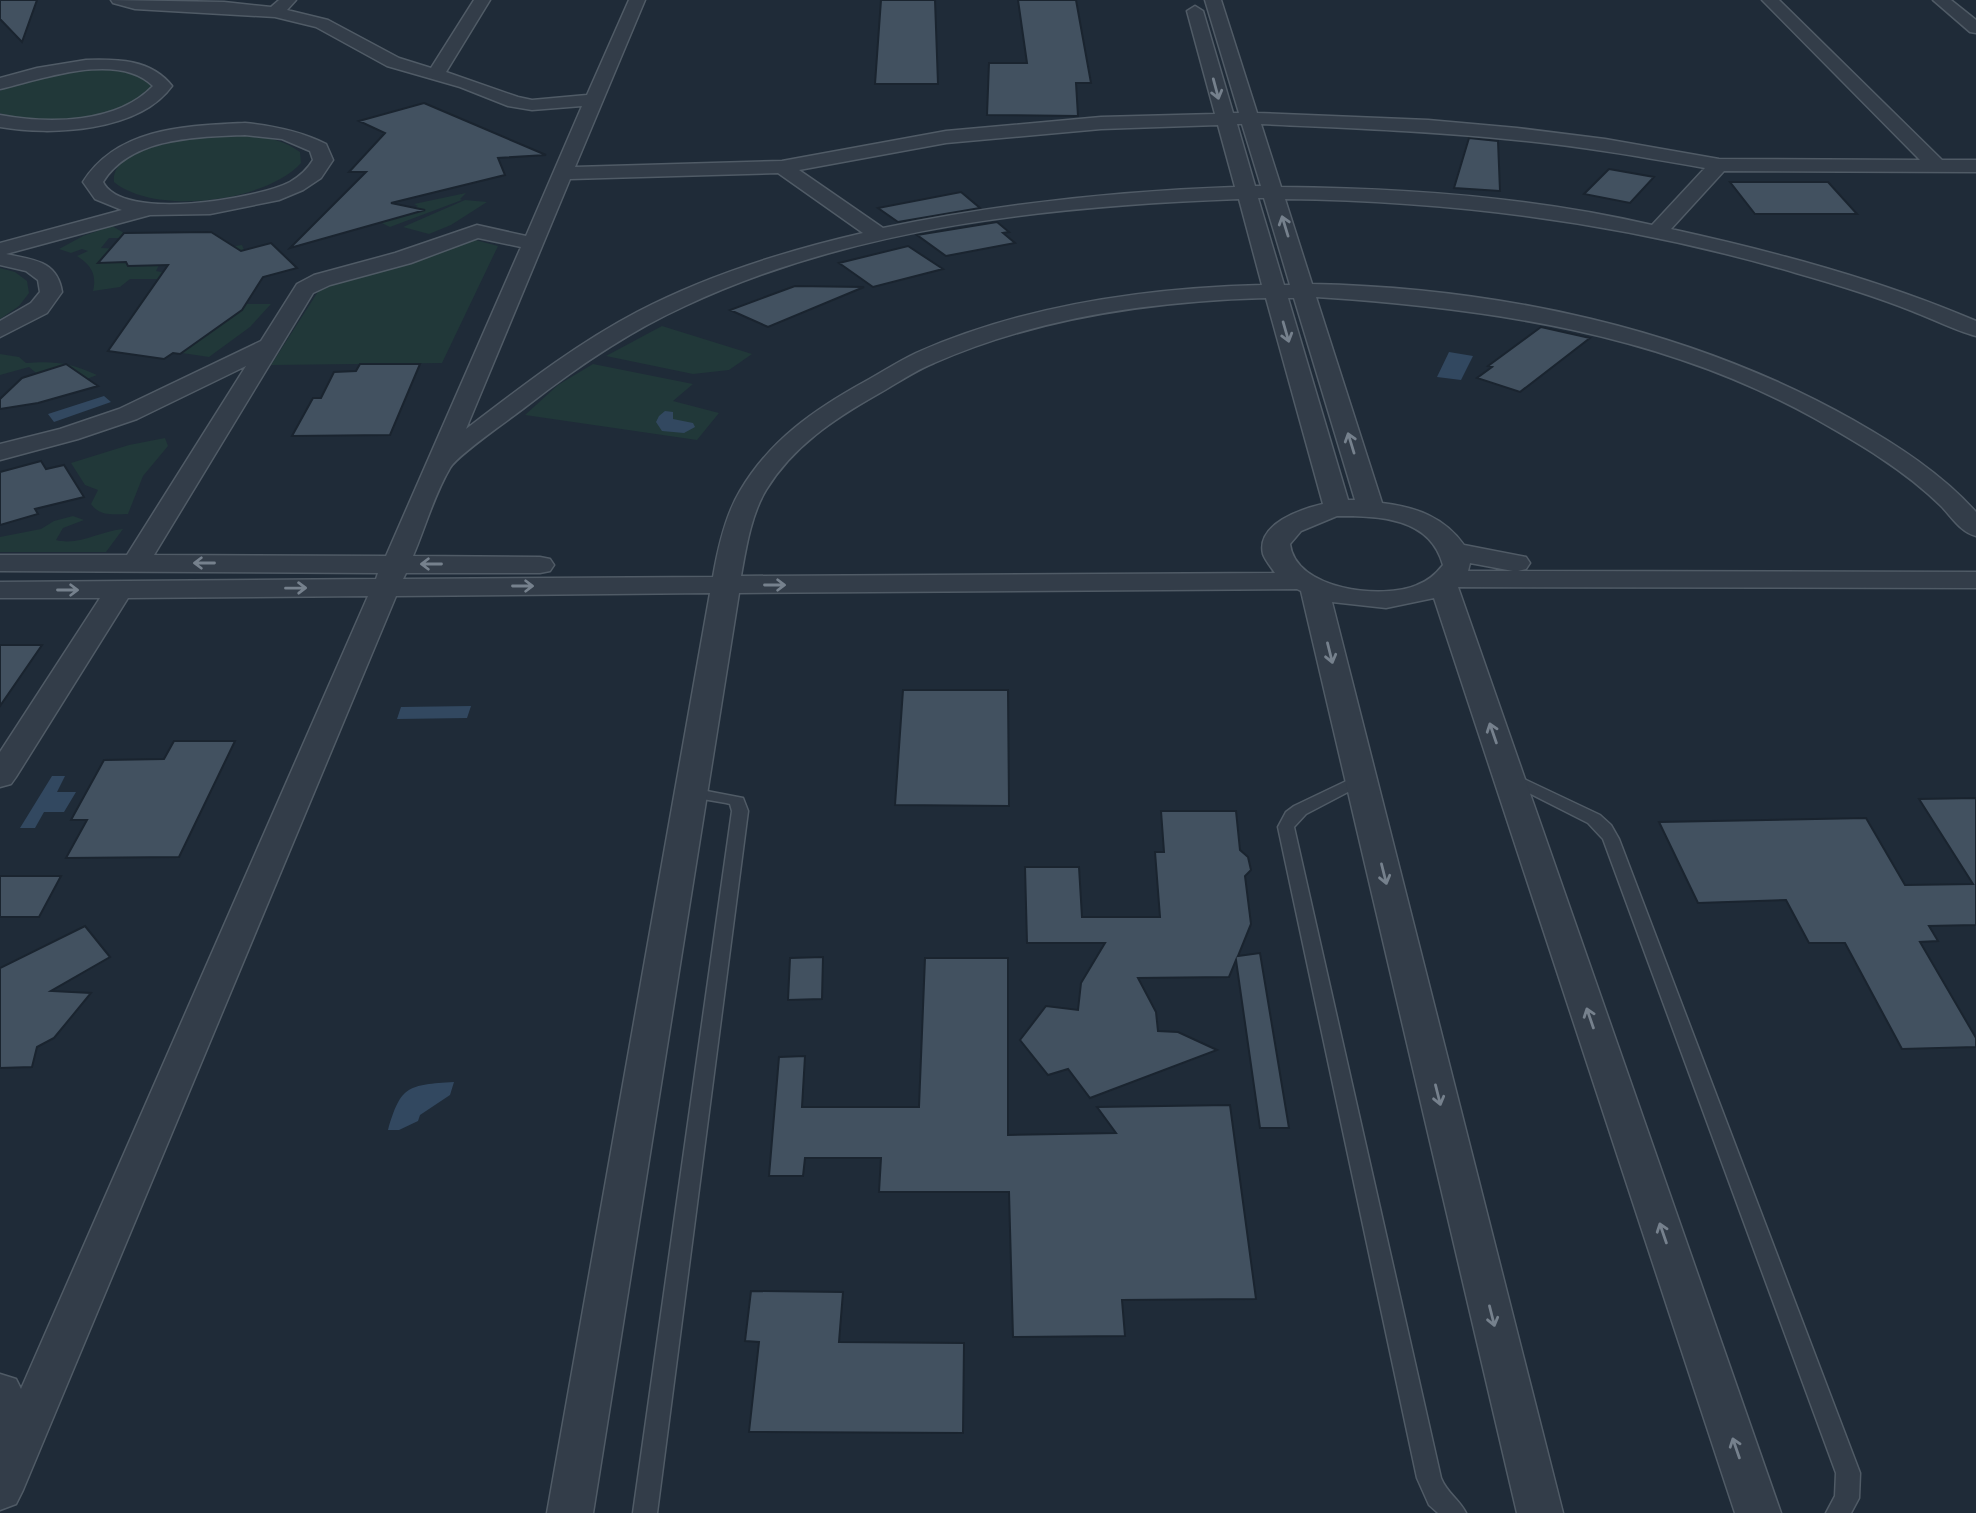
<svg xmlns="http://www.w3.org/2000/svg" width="1976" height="1513" viewBox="0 0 1976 1513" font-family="'Varela Round',sans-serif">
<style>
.green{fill:#213839}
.water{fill:#324860}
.building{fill:#425160;stroke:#1a242f;stroke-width:2}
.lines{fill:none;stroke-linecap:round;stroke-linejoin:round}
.lane-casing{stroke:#505b66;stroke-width:3}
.street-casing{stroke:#505b66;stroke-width:3}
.lane{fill:#333d49;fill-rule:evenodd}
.street{fill:#333d49;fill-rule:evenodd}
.oneway{stroke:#76818d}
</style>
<rect width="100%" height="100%" fill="#1f2b38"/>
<path class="green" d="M98 69 121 70 139 74 150 80 153 88C146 93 138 101 131 105 100 121 31 127 0 113V91C29 74 65 72 98 69Z
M227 135C254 135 278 136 300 152L301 163C266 202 155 216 114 182 110 145 201 137 227 135Z
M466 193 460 199 462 200 390 227 357 211 381 200 418 211 414 208 418 206 414 204Z
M465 200 487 202 451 225 429 234 403 227Z
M112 226 124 233 119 238H109L101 248 122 249 118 263 126 262 128 266 159 265 156 271 166 273 229 247 242 245 253 272 192 279H130L120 287 93 291C97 274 91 265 77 256L88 251 82 249 71 253 59 249 83 236Z
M468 238 498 246 442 363 271 365 321 287 372 274Z
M0 268 15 272 27 281 29 293 19 306 0 319Z
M225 304H271L250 327 209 357 182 353 222 324Z
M662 326 752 354 729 370 693 374 606 356Z
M0 354 19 357 26 363C56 361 70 363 97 375L84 380 47 382 29 367 0 375Z
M593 364 693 384 673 401 719 413 697 440 525 415 558 385Z
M165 438 168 446 143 476 128 514C114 514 100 517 91 504L98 490 85 485 71 463 129 445Z
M73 516 84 520 63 528 56 540C79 546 100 531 123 529L106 552H0V537L41 529 54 521Z"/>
<path class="water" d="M1449 352 1473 356 1461 380 1437 377Z
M104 396 111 402 54 422 48 414Z
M665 411 673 412V419L693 423 695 427 684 433 662 431 656 422 659 416Z
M471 706 467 718 397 719 401 707Z
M52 776H65L57 792H76L64 812H44L35 828H20Z
M454 1082 450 1095 420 1115 418 1121 399 1130H388C401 1085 408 1085 454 1082Z"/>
<path class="building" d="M0 0H37L22 42 0 19Z
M881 0H935L938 84H875Z
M1018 0H1076L1091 83H1076L1078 116 987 115 989 63H1027Z
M424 103 546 155 498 158 505 175 391 203 425 210 290 248 366 172H349L385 133 359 121Z
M1469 138 1498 141 1500 191 1454 188Z
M1609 169 1654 177 1630 203 1584 194Z
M1730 182H1828L1857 214H1755Z
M961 192 980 208 898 222 878 208Z
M997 222 1009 232 1003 233 1015 243 946 256 917 235Z
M211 232 241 251 271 243 297 268 263 277 242 310 180 354 173 353 164 359 108 351 168 265 128 266 126 262 98 263 124 233Z
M908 246 943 269 873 287 839 263Z
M795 286 864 287 768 327 730 310Z
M1541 327 1590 338 1520 392 1477 378 1492 367 1488 366Z
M66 364 98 386 38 403 0 409V399L22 378Z
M360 364H420L390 435 292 436 313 398H321L334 372 356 371Z
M41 461 46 469 64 465 84 497 35 509 38 514 0 525V472Z
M0 645H42L0 706Z
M903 690H1008L1009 806 895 805Z
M174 741H235L179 857 66 858 87 820H71L104 760 164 759Z
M1976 798V925L1929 926 1938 941 1920 942 1976 1038V1047L1902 1049 1845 943H1809L1786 900 1698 903 1659 822 1866 818 1905 885 1973 884 1919 799Z
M1161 811H1236L1240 850 1248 857 1251 870 1245 876 1251 924 1238 956 1260 953 1289 1128H1260L1236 960 1229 977 1138 978 1156 1012 1158 1031 1178 1032 1217 1050 1090 1098 1068 1069 1048 1075 1020 1040 1046 1006 1078 1010 1081 983 1105 943H1027L1025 867H1079L1082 917H1160L1155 852H1164Z
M0 876H61L39 917H0Z
M85 926 110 957 51 991 91 993 54 1038 37 1047 32 1067 0 1068V968Z
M823 957 822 999 788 1000 790 958Z
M925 958H1008V1135L1116 1133 1097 1107 1230 1105 1256 1299 1122 1300 1125 1336 1013 1337 1009 1192H879L881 1158H805L803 1176H769L779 1057 805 1056 802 1107H919Z
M751 1291 843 1292 839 1342 964 1343 963 1433 749 1432 759 1342 745 1341Z"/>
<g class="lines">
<g class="lane-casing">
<path id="lane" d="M1509 772 1600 815 1611 825 1619 839 1860 1473 1859 1498 1851 1513H1826L1835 1496 1836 1473 1603 839 1588 823 1503 780 1501 777Z
M1361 774 1367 776 1369 779 1367 782 1306 814 1294 827 1441 1478C1447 1493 1459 1499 1466 1513H1438L1429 1505 1417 1478 1278 827 1286 812 1294 806Z
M691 788 743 798 748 811 657 1513H633L732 811 730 804 726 803 685 796 683 793 685 790Z"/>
</g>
<g class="street-casing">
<path id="street" d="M111 0 224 2 271 7 279 0H296L287 10 328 20 399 58 431 68 474 0H490L446 72 518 97 532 100 587 95 629 0H645L575 167 782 161 946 131 1101 117 1215 114 1187 11 1195 6 1203 11 1233 113H1239L1205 0H1221L1257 113 1428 120 1517 128 1605 139 1719 159 1920 160 1762 0H1779L1942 160H1976V172L1724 171 1671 229C1775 252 1878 279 1976 321V336C1954 330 1933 319 1912 311 1874 296 1835 284 1796 273 1630 224 1458 201 1285 199L1312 284C1498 288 1690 328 1853 420 1897 445 1942 474 1976 512V536C1960 532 1952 517 1941 506 1905 470 1858 443 1814 418 1661 333 1488 308 1316 297L1382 503C1416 507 1444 517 1464 545L1526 557 1530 563 1526 569 1518 571 1976 572V588L1458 587 1781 1513H1735L1434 598 1386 608 1332 602 1563 1513H1517L1301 591 1297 589 739 593 593 1513H547L710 593 396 596 23 1490 16 1504 0 1510V1374L16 1379 21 1389 368 596 128 598 16 777 11 784 0 787V752L100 598H0V582L376 579 378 573 0 571V555H127L246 366 137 419 78 439 0 460V444L60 429 119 409 261 341 297 284 314 275 395 253 477 225 526 236 582 106 532 110 508 106 460 87 387 66 316 27 275 17 135 9 113 3ZM1237 124H1242L1261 186H1255ZM1261 124C1346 128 1431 131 1516 140 1579 146 1642 157 1705 168L1652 225C1531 197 1405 188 1281 187ZM1218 125 1235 187C1117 191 1000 204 883 228L799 170 946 143 1101 129ZM778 173 863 233C785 251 708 275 637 312 576 344 521 387 466 429L570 179ZM1258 198H1264L1290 285H1284ZM1239 199 1262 285C1146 288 1024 305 916 353 899 361 882 372 866 381 815 409 770 440 740 491 725 516 718 548 713 577L403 579 406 573H540L550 571 554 565 550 559 540 557 413 556C425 528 434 495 450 468 457 455 513 417 528 405 577 367 628 332 685 306 855 226 1052 206 1239 199ZM478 238 521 247 386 556 154 555 313 293 330 285 411 263ZM1266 298 1323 504C1301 509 1256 524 1263 554 1265 560 1271 567 1275 573L741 576C746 548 751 515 766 490 793 446 834 419 878 394 896 384 914 371 934 363 1038 317 1153 301 1266 298ZM1288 298H1294L1355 500H1348ZM1337 516C1379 516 1430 517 1443 565 1436 574 1428 581 1417 585 1383 600 1295 590 1290 544L1301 531ZM1470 563 1513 571H1468Z
M1933 0H1951L1976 20V33L1970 32Z
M86 60C117 59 151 59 172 86 139 132 51 136 0 127V115C48 124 117 124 153 86 118 51 42 79 0 89V78L37 68Z
M245 123C273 126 300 131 326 144L333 160 321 178 303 190 279 200 210 214 150 215 6 254C33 260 57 260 62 292L47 313 0 337V321L31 303 40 292 38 280 26 271 0 265V243L122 210 95 199 83 182C118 127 186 126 245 123ZM245 135 282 139 310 151 313 160C307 170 300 176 290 182 257 199 122 222 103 182 131 137 197 137 245 135Z"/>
</g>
<use href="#lane" class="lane"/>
<use href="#street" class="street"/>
</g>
<defs><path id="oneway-shaft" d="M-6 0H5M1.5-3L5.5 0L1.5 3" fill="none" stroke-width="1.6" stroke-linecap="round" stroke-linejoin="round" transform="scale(1.75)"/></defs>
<g class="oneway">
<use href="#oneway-shaft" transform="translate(1216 89) rotate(75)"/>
<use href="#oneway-shaft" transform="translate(1285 226) rotate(-107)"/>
<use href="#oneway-shaft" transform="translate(1286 332) rotate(74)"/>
<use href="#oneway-shaft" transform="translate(1351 443) rotate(-107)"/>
<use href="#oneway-shaft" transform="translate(204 563) rotate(-180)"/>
<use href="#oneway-shaft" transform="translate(431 564) rotate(-180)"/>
<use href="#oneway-shaft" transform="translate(775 585)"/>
<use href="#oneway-shaft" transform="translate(523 586)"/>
<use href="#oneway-shaft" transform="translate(296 588) rotate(-1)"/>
<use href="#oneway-shaft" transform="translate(68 590)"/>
<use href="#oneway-shaft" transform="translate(1330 653) rotate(76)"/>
<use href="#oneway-shaft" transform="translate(1493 733) rotate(-109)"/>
<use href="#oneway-shaft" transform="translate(1384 874) rotate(76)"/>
<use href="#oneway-shaft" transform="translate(1590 1018) rotate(-109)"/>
<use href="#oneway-shaft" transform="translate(1438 1095) rotate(76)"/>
<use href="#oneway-shaft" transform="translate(1663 1233) rotate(-109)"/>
<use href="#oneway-shaft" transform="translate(1492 1316) rotate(76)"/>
<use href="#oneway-shaft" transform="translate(1736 1448) rotate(-109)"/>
</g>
</svg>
